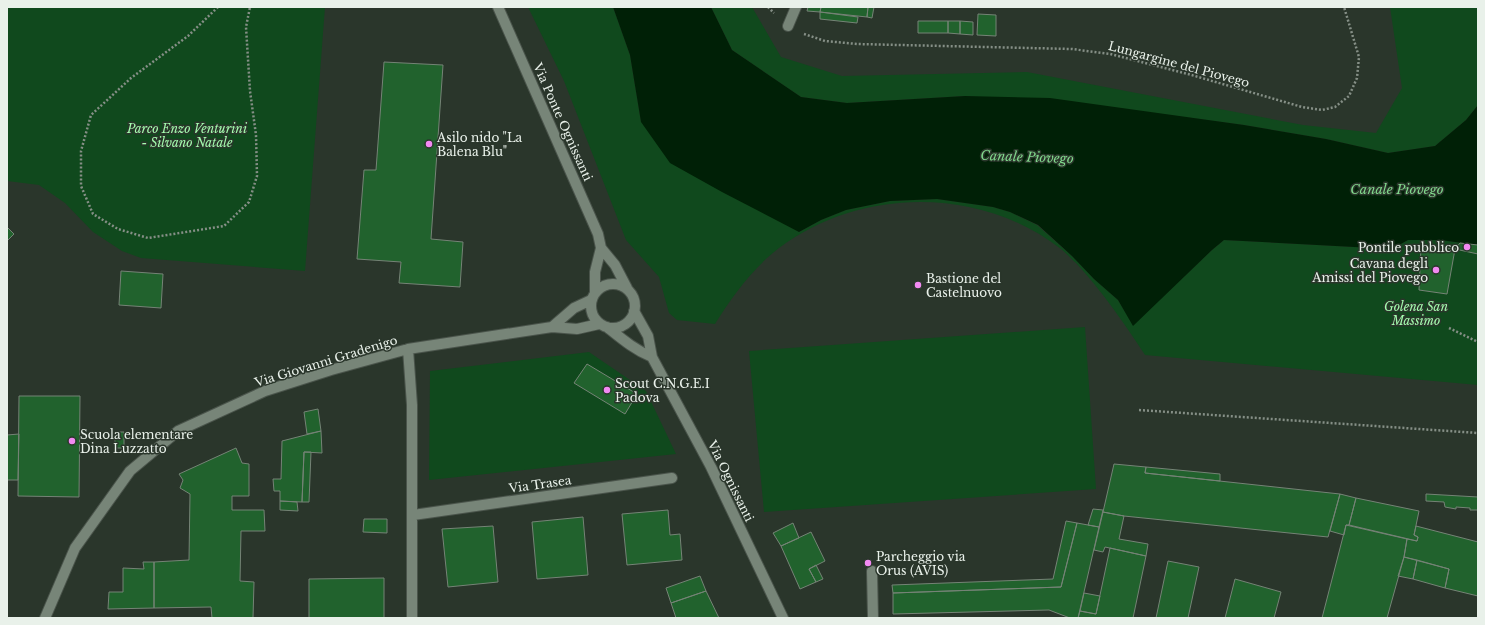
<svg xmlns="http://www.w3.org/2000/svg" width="1485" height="625" viewBox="0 0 1485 625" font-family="'Libre Baskerville',serif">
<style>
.green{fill:#10491d}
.water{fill:#002006}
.building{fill:#21622d;stroke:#758376}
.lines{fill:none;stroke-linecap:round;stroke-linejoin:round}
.service-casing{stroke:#4a544b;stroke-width:12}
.minor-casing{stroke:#4a544b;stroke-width:12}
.path{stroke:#858f86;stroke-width:2.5;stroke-dasharray:2 2;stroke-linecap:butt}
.service{stroke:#778578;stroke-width:10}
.minor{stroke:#778578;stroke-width:10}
.poi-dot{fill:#f28af2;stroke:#2a362b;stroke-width:1.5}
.labels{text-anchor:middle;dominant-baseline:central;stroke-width:3;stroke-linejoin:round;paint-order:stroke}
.street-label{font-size:12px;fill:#e9f1ea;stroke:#2a362b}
.park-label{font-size:12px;font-style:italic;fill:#a5fdaf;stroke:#2a362b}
.poi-label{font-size:12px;fill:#e9f1ea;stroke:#2a362b;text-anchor:start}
.water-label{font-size:13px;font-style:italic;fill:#81d88c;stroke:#2a362b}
</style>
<rect width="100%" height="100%" fill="#2a362b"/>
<path class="green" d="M7 7H325L305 271 141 258 122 251 93 232 65 203 39 185 7 181Z
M528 7H613L630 55 641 122 799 232 821 220 846 210 890 201 937 199 993 207 1010 212 1037 225 1072 256 1094 279 1118 300 1133 325 1212 250 1224 240 1392 249 1408 240H1440L1478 245V385L1145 355C1124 323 1102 291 1076 263 1071 259 1066 253 1061 249 980 186 861 187 779 248 753 268 733 295 715 324L677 320 669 313 659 277 626 240 564 81Z
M711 7H752L781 57 842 76 1027 72 1303 125 1376 133 1402 88 1390 7H1478V105L1466 120 1435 146 1388 153 1326 139 1244 125 1168 115 965 96 847 103 801 97 732 50Z
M1085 327 1096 489 764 512 749 351Z
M589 352 646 391 676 454 429 480 430 371Z"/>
<path class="water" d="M613 7H711L732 50 801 97 847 103 965 96 1050 98 1244 125 1326 139 1388 153 1435 146 1466 120 1478 105V245L1440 240H1408L1392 249 1224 240 1212 250 1133 326 1118 300 1094 279 1072 256 1038 225 1010 212 993 207 937 199 890 201 846 210 821 220 799 232 722 192 670 163 641 122 630 55Z"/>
<path class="building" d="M808 7H821L820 12 807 11Z
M821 7H868L867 17 820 12Z
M868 7H874L872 18 867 17Z
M820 12 858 17 857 23 820 19Z
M978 14 996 15V36L977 35Z
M918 21H948V33H918Z
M948 21H960V34L948 33Z
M960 21 973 22V35L960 34Z
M384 62 443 65 431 239 463 242 460 287 399 283 401 262 357 259 364 170H376Z
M7 227 14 234 7 241Z
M1460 243 1478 245V254L1455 249Z
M1421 247 1455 249 1447 294 1419 290Z
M121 271 163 274 161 308 119 305Z
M587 364 637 394 625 414 574 383Z
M19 396H80L79 497 18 496Z
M318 409 321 431 307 434 304 412Z
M321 431 322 453 304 452 302 502 280 501V491H274L273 479H281L282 441Z
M115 432H124V448H115Z
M19 434 18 480H7V435Z
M236 448 242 463 249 464V496H232V510H264L265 531H241L240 581 254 582 253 618H212L211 607 154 608V562L189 560 190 494 180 488 183 480 179 474Z
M304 452H311L309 502H302Z
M1114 464 1146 467 1145 473 1340 494 1328 537 1124 516 1103 512Z
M1146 467 1220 474V481L1145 473Z
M1340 494 1356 498 1349 525H1346L1344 535 1330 531Z
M1426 494 1478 497V510H1470V508L1456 507V509L1445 507 1444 502 1426 501Z
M1356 498 1419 511 1414 535 1418 537 1417 541 1349 525Z
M280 501 297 502 298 511 280 510Z
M1093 509 1103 510 1099 527 1088 525Z
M668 510 670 535 680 534 682 560 627 565 622 514Z
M1103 512 1124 516 1119 539 1148 544 1146 556 1105 547 1103 552 1094 550Z
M583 517 588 575 537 579 532 522Z
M364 519H387V533L363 532Z
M1066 521 1077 523 1061 587 893 593 892 585 1053 579Z
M793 523 799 538 781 546 773 533Z
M1077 523 1099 527 1078 618H1070L1049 610 893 614V593L1061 587Z
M1346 525 1407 539 1404 557 1387 618H1322Z
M493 526 498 582 448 587 442 529Z
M1416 526 1478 542V596L1445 588 1449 569 1404 557 1407 539 1417 541 1418 537 1414 535Z
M811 532 825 561 809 569 816 582 800 589 781 546Z
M1110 548 1146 556 1133 618H1078L1080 611 1096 614Z
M1404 557 1417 560 1413 579 1398 576Z
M1417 560 1449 569 1445 588 1413 579Z
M1168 561 1199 567 1188 618H1156Z
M143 562H154V608L108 609 109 592H123V568L144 569Z
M816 565 823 579 816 582 809 569Z
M700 576 706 591 671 603 666 588Z
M384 578V618H309V579Z
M1235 579 1281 592 1274 618H1225Z
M706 591 719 618H676L671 603Z
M1084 593 1100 596 1096 614 1080 611Z"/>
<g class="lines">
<g class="service-casing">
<path id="service" d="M872 571 873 618"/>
</g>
<g class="minor-casing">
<path id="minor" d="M498 7 598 234 601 248 595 272V292
M788 26 796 7
M601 248 615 265 627 288
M591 306a22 22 0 1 1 44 0a22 22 0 1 1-44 0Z
M634 311 648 336 652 357 711 467 783 618
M552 327 574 308 591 300
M607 327C622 339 635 350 652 357
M408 349 412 405V618
M413 515 672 478
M45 618 75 548 130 471 178 431 265 391 331 370 408 349 552 327 577 329 599 324"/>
</g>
<path class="path" d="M218 7 188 36 131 78 91 115 81 151V186L93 214 118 229 148 238 224 226 249 202 257 176 256 135 250 91 246 27 250 7
M768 7 774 13
M804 34 825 41 857 44 1072 49 1110 54 1188 74 1302 107 1322 110 1335 107 1349 96 1357 78 1359 57 1344 7
M1449 328 1478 342
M1139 410 1478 433"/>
<use href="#service" class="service"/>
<use href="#minor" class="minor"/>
</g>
<g class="poi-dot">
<circle cx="429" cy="144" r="4"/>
<circle cx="1467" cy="247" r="4"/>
<circle cx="1436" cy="270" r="4"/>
<circle cx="918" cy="285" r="4"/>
<circle cx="607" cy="390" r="4"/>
<circle cx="72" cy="441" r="4"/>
<circle cx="868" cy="563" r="4"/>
</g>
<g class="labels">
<g class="street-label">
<text transform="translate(1179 64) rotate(15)">Lungargine del Piovego</text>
<text transform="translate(563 122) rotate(66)">Via Ponte Ognissanti</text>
<text transform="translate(326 361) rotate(-17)">Via Giovanni Gradenigo</text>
<text transform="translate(731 481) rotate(64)">Via Ognissanti</text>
<text transform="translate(540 484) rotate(-8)">Via Trasea</text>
</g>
<g class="park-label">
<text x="187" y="128">Parco Enzo Venturini<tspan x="187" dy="14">- Silvano Natale</tspan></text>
<text x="1416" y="306">Golena San<tspan x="1416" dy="14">Massimo</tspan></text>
</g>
<g class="poi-label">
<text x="437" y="137">Asilo nido "La<tspan x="437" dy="14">Balena Blu"</tspan></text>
<text x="1459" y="247" text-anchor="end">Pontile pubblico</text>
<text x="1428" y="263" text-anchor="end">Cavana degli<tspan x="1428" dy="14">Amissi del Piovego</tspan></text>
<text x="926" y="278">Bastione del<tspan x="926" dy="14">Castelnuovo</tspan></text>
<text x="615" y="383">Scout C.N.G.E.I<tspan x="615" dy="14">Padova</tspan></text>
<text x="80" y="434">Scuola elementare<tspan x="80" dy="14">Dina Luzzatto</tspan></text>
<text x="876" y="556">Parcheggio via<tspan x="876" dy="14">Orus (AVIS)</tspan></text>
</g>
<g class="water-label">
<text transform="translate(1027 157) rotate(2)">Canale Piovego</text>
<text x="1397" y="189">Canale Piovego</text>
</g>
</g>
<rect width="1485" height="625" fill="none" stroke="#e9f1ea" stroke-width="16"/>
</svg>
